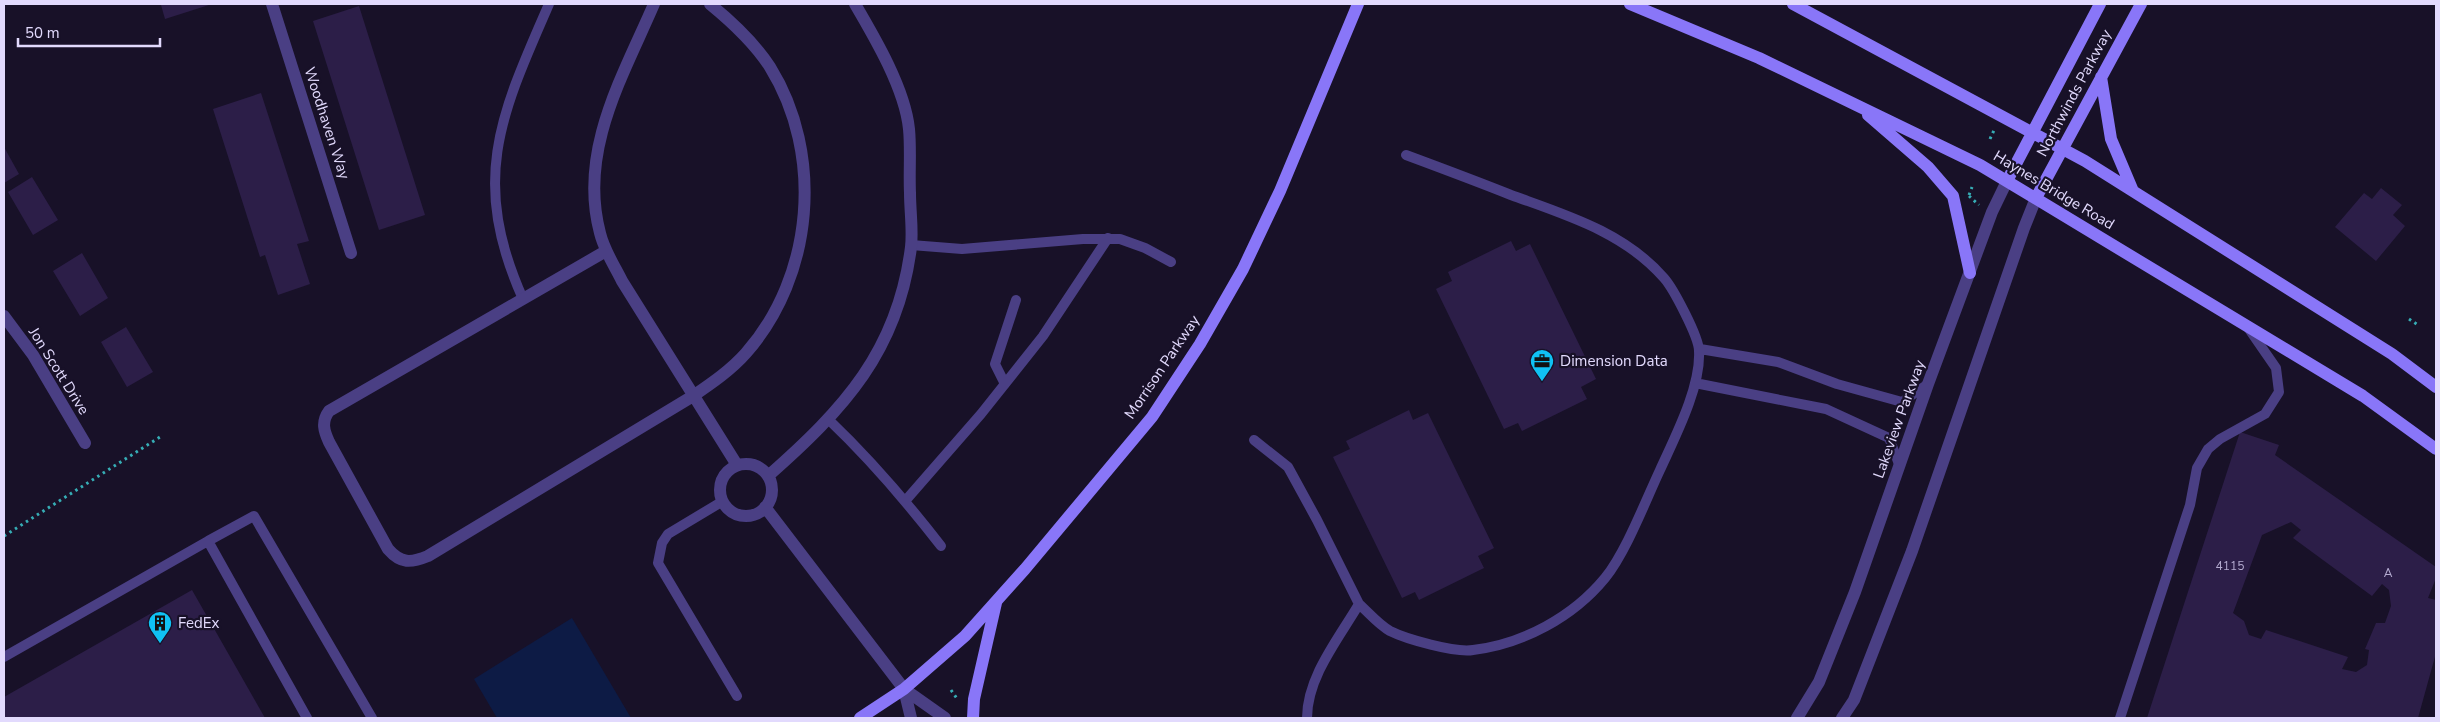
<svg xmlns="http://www.w3.org/2000/svg" width="2440" height="722" viewBox="0 0 2440 722" font-family="'Nunito Sans',sans-serif">
<style>
.water{fill:#0d1b45}
.building{fill:#2c1e48;fill-rule:evenodd}
.lines{fill:none;stroke-linecap:round;stroke-linejoin:round}
.path{stroke:#36adb5;stroke-width:3;stroke-dasharray:2.5 4;stroke-linecap:butt}
.lane{stroke:#4a3f84;stroke-width:10}
.street{stroke:#4a3f84;stroke-width:12}
.secondary{stroke:#8976f8;stroke-width:12}
.labels{text-anchor:middle;dominant-baseline:central;stroke-width:4.5;stroke-linejoin:round;paint-order:stroke}
.number-label{font-size:12px;fill:#b4abd0}
.street-label{font-size:15px;fill:#e2dafd;stroke:#181128}
.poi-label{font-size:15px;fill:#e2dafd;stroke:#181128;text-anchor:start}
</style>
<rect width="100%" height="100%" fill="#181128"/>
<path class="water" d="M572 618 631 718H497L474 679Z"/>
<path class="building" d="M163 4H212L165 19 161 5Z
M359 6 425 215 379 230 313 21Z
M261 93 309 241 297 244 310 284 278 295 265 255 260 257 213 109Z
M4 147 19 174 4 183Z
M32 177 58 220 33 235 8 192Z
M2381 188 2402 205 2393 215 2405 226 2376 261 2335 227 2364 193 2372 199Z
M1511 241 1516 251 1530 244 1596 379 1581 387 1587 399 1522 431 1518 423 1504 429 1436 289 1452 281 1448 272Z
M82 253 108 298 80 316 53 271Z
M126 327 153 372 127 387 101 342Z
M1409 410 1413 420 1428 413 1494 548 1478 556 1484 568 1419 600 1415 592 1402 598 1333 457 1350 449 1346 441Z
M2240 432 2279 445 2275 455 2436 567V578L2428 598 2436 600V653L2418 718H2147ZM2291 522 2301 530 2293 538 2372 596 2382 584 2389 590 2391 606 2385 623H2376L2365 649 2369 650 2367 665 2356 672 2342 669 2348 657 2266 630 2261 639 2249 635 2244 621 2233 613 2262 535Z
M192 590 265 718H4V697Z"/>
<g class="lines">
<path class="path" d="M1990 139 1995 128
M1969 195 1972 187
M1969 196 1979 205
M2409 319 2418 325
M4 536 160 437
M951 690 958 700"/>
<path class="lane" d="M911 245 962 249 1083 239H1120L1145 248 1171 262
M523 299C470 180 500 116 549 4
M1700 349 1778 362 1837 384 1902 402 1928 384
M1695 383 1826 409 1889 438 1899 464
M1005 384 995 364 1016 300
M829 420C870 459 906 501 941 546
M1254 440 1288 467 1317 520 1359 604C1339 638 1307 677 1307 718
M906 500 981 414 1043 336 1108 238
M723 501 668 534 662 543 658 563 737 696
M1359 604C1369 613 1379 625 1390 631 1406 639 1455 653 1473 650 1523 644 1573 617 1605 578 1626 552 1645 502 1660 470 1675 437 1701 387 1699 351 1699 337 1673 288 1664 278 1624 232 1566 215 1511 195 1476 181 1441 168 1406 155
M4 657 208 541
M307 718 208 541 254 516 372 718
M2120 718 2190 505 2197 468 2208 449 2220 439 2265 414 2279 392 2276 368 2249 329"/>
<path class="street" d="M272 4 351 253
M654 4C623 76 578 151 600 233 604 250 614 265 622 281L737 465
M606 251 329 411C321 422 324 431 329 442L388 549C401 564 411 563 428 556L693 396C712 383 731 370 746 353 814 276 824 154 770 67 754 42 732 22 710 4
M4 316 33 355 85 443
M720 490a26 26 0 1 1 52 0a26 26 0 1 1-52 0Z
M768 476C844 409 898 351 911 247 913 230 910 211 910 193 909 172 911 150 909 129 905 89 875 38 855 4
M765 507 904 689 945 718
M904 689 911 718
M1797 718 1819 682 1855 592 1928 384 1992 212 2007 181
M1842 718 1854 700 1912 551 2024 228 2036 198"/>
<path class="secondary" d="M1630 4 1759 58 1980 165 2363 396 2436 449
M1793 4 2085 161 2392 354 2436 387
M2101 77 2111 139 2133 191
M1868 115 1928 167 1953 196 1970 273
M2007 181 2100 4
M2036 198 2141 4
M860 718 904 689 965 636 1025 569 1152 417 1200 344 1243 269 1280 191 1358 4
M973 718 974 699 996 603"/>
</g>
<defs>
<g id="office-pin" transform="scale(1.25)"><path d="M0 17L-7.5 6A9.5 9.5 0 1 1 7.5 6Z" fill="#10c1f3" stroke="#181128"/><path d="M-6-3h4V-5.5h4V-3h4V5H-6ZM-1-4.5V-3h2v-1.5ZM-6 0V1H6V0Z" fill="#111"/></g>
<g id="building-pin" transform="scale(1.25)"><path d="M0 17L-7.5 6A9.5 9.5 0 1 1 7.5 6Z" fill="#10c1f3" stroke="#181128"/><path d="M-4-6H4V6H1V3H-1V6H-4ZM-2.5-4.3h1.7v1.8h-1.7ZM.8-4.3h1.7v1.8H.8ZM-2.5-1h1.7V.8h-1.7ZM.8-1h1.7V.8H.8Z" fill="#111"/></g>
</defs>
<g fill-rule="evenodd">
<use href="#office-pin" x="1542" y="361"/>
<use href="#building-pin" x="160" y="623"/>
</g>
<g class="labels">
<g class="number-label">
<text x="2230" y="566">4115</text>
<text x="2388" y="573">A</text>
</g>
<g class="street-label">
<text transform="translate(2074 93) rotate(-62)">Northwinds Parkway</text>
<text transform="translate(327 123) rotate(72)">Woodhaven Way</text>
<text transform="translate(2054 190) rotate(31)">Haynes Bridge Road</text>
<text transform="translate(1162 367) rotate(-56)">Morrison Parkway</text>
<text transform="translate(59 371) rotate(58)">Jon Scott Drive</text>
<text transform="translate(1899 419) rotate(-70)">Lakeview Parkway</text>
</g>
<g class="poi-label">
<text x="1560" y="361">Dimension Data</text>
<text x="178" y="623">FedEx</text>
</g>
</g>
<rect width="2440" height="722" fill="none" stroke="#e2dafd" stroke-width="10"/>
<path d="M18 38v8h142v-8" fill="none" stroke="#e2dafd" stroke-width="2.5"/>
<text x="25" y="38" font-size="15" fill="#e2dafd" stroke="#181128" stroke-width="4" paint-order="stroke">50 m</text>
</svg>
